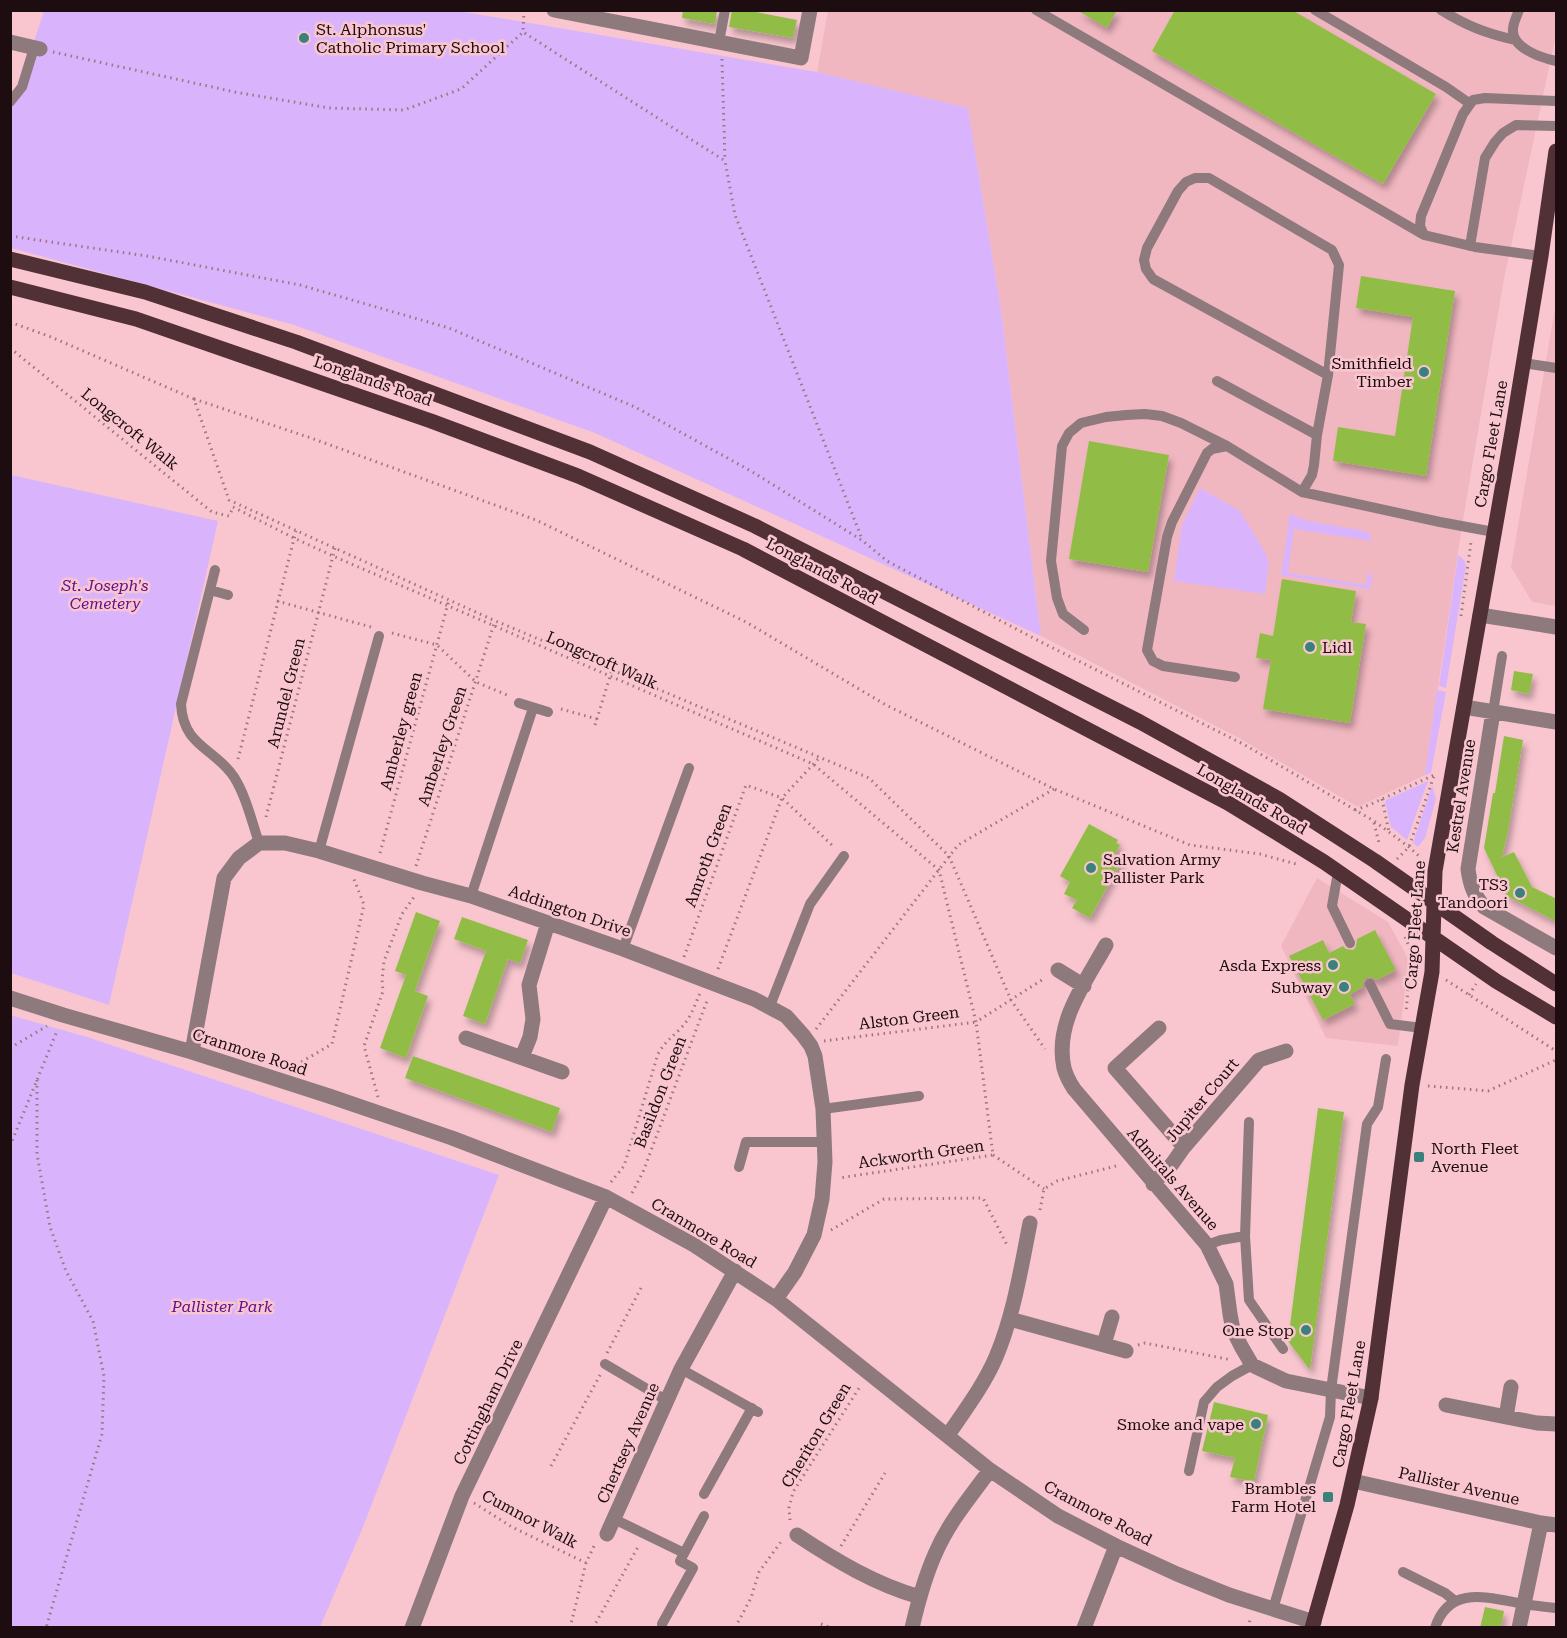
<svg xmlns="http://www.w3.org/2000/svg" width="1567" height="1638" viewBox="0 0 1567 1638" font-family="'Roboto Serif',serif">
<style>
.built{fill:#f1b7c1}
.green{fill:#d9b4fd}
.building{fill:#91bd47;filter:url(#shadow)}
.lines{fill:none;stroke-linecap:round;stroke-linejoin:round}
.path{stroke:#9b777d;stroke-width:3;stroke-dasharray:1.5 4.5;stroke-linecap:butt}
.service{stroke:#8e797d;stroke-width:10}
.minor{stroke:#8e797d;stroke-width:15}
.primary{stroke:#513036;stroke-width:15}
.poi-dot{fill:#3a817b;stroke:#f9c6cf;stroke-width:2}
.labels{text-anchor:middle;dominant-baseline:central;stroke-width:5;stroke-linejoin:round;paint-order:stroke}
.poi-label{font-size:16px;fill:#1d0d10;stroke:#f9c6cf;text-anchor:end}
.street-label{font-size:16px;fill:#1d0d10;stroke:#f9c6cf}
.park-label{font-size:16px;font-style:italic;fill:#60138f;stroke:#f9c6cf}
</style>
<defs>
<filter id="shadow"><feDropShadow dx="3.5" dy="6" stdDeviation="3" flood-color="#0004"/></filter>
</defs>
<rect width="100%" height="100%" fill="#f9c6cf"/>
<path class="built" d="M828 11H1556V35L1503 284 1462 526 1425 775 1358 807 1239 738 1041 636 1001 310 968 109 817 72Z
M1556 302V606L1532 602 1511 567Z
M1317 878 1388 922 1409 960 1398 1046 1326 1038 1281 946Z"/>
<path class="green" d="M44 11H459L817 72 968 108 1001 310 1041 636 595 433 294 325 11 248V110Z
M11 475 218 521 109 1005 11 973Z
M1200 488 1240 511 1266 554 1269 564 1265 594 1174 581 1182 525Z
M1290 514 1308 521 1365 531 1370 534 1371 541 1294 529 1288 573 1366 585 1368 573 1371 574 1372 577 1370 589 1281 575Z
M1458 555 1464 560 1466 566 1446 688 1439 686Z
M1437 690 1446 692 1431 773 1425 775Z
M1428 781 1407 840 1391 827 1385 802 1386 800Z
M1432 785 1436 799 1425 838 1418 847 1413 843Z
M10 1015 87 1037 499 1175 363 1527 320 1627H11Z"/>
<path class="building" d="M683 10H717L715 24 682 18Z
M732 10H746L797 20 793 38 729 27Z
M1077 10H1117L1107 28Z
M1175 10H1292L1436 94 1383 184 1152 51Z
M1361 276 1455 291 1426 476 1333 461 1338 427 1395 436 1413 317 1356 308Z
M1089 441 1169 455 1148 572 1069 559Z
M1282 579 1356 591 1351 622 1366 624 1350 723 1263 709 1271 660 1256 658 1260 633 1273 636Z
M1514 671 1533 674 1529 694 1511 690Z
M1504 736 1523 740 1508 831 1502 857 1514 852 1532 887 1557 899V922L1507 896 1484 848 1493 793H1495Z
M1089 824 1118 840 1116 843 1120 845 1114 856 1122 860 1090 918 1072 908 1077 900 1064 894 1070 882 1060 876Z
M416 912 440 921 415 991 428 996 406 1058 380 1048 406 975 395 971Z
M462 917 528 940 520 963 508 959 485 1024 463 1016 486 951 454 939Z
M1375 930 1396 970 1377 980 1371 977 1366 978 1363 983V987L1350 994 1355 1004 1323 1020 1289 956 1323 940 1329 953 1343 946 1346 949 1353 950 1356 947 1357 939Z
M413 1056 560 1108 552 1132 405 1078Z
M1318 1108 1344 1112 1310 1370 1288 1341Z
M1214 1402 1268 1415 1254 1482 1230 1477 1235 1458 1202 1451Z
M1485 1607 1504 1611 1501 1628H1480Z"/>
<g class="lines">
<path class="path" d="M524 10 523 32 725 161 735 215 862 539
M53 52 235 92 329 108 404 110 461 89 522 33
M722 59 725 161
M10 236 147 256 300 285 449 328 635 407 751 471 863 541 887 561 1041 642 1245 745 1374 821 1409 847 1420 857
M10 322 51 337 194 399 229 500 491 619 869 778 949 856 1011 1000 1045 1049
M10 348 212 512 229 516 233 508
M194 399 311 438 536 520 746 622 886 705 1054 789 1190 845 1260 854 1296 864
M233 507 294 538 333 556 813 764 939 870 976 1022 1045 978
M277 601 371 627
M1461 616 1471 542
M392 633 437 645 476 682 507 695
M561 709 597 719
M595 725 612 670
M238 759 296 531
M1382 799 1389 832
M1355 810 1369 805 1434 775
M266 817 335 548
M1374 823 1379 843V846
M380 853 449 600
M1397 859 1409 847 1434 776
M416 866 494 624
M1405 937 1411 951 1406 1013
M684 957 746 785 782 798 834 847
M718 969 782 798 820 757
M1446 980 1556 1051
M1469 995 1476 984
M816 1029 958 845 1054 789
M824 1041 976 1022 993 1155 839 1178
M10 1048 47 1026
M291 1068 332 1044 364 905 354 879
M37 1080V1154L50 1227 66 1271 93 1321 104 1376 102 1434 46 1628
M1428 1086 1488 1091 1556 1060
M378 1097 364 1046 383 991 382 980 384 961 402 914 414 897
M10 1146 57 1031
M993 1155 1044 1189
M611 1182 624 1166 658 1054C664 1043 672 1037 681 1028 690 1019 695 1005 700 993
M632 1193 643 1172 708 998
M1040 1210 1044 1189 1057 1181 1120 1165
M831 1230 884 1199 983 1198 1008 1247
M1138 1345 1145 1343 1232 1360
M607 1353 641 1288
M551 1466 600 1375
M474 1503 512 1527 586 1563
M790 1520 789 1508 793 1492 861 1385
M841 1546 885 1473
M821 1624 832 1628
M570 1628 586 1563 595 1544
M593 1628 639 1545
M737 1628V1624L751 1598 759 1572 783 1539
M1249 1628 1250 1617"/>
<path class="service" d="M1036 10 1424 235
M1315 10 1446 87 1469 103
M1441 10C1467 26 1485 33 1515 40
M1519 10C1517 16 1513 23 1513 29 1511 48 1542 58 1556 61
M719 42 725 10
M10 102 22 87 34 48
M1470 246 1485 158 1495 142 1503 133 1516 125 1556 126
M1541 256 1475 247 1424 235 1420 226 1421 216 1463 114 1473 100 1485 98 1556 101
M1523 363 1556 368
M1217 381 1317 435
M1227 446 1212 449 1207 453 1172 522 1167 537 1147 650 1153 661 1163 666 1235 677
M1302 492 1312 475 1314 465 1317 435 1328 375 1339 265 1332 250 1209 178H1195L1186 182 1178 191 1147 248 1144 260 1146 269 1153 279 1328 375
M215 570 181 704C183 747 215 748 234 777 246 796 252 822 259 843
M210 590 228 595
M1084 630 1063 614 1057 598 1051 561 1062 446 1069 433 1081 423 1106 417 1126 415 1145 414 1162 416 1181 423 1227 446 1302 492 1440 522 1494 532
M519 703 548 712
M1493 712 1502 656
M319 851 379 636
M1338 872 1332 906 1350 943
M471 896 533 708
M623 949 689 768
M1370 984 1390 1024 1422 1028
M770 1006 810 904 844 856
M823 1109 919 1096
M1249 1122 1245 1236 1249 1300 1283 1349
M739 1167 746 1142H816L824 1141
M1207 1245 1221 1240 1245 1236
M605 1364 659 1396 667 1399
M681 1369 758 1412
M1189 1471 1204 1402 1217 1387 1232 1376 1252 1365
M704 1494 752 1408
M614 1519 684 1553
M1403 1572 1445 1593 1455 1601
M1273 1609 1330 1417 1331 1390 1367 1124 1378 1107 1386 1059
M662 1624 693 1568 680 1561 704 1516
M1435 1628C1449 1584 1489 1598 1524 1604 1535 1606 1546 1607 1556 1608"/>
<path class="minor" d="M554 10 801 58 810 10
M10 42 40 49
M1480 615 1556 627
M1464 707 1556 722
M1493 712 1468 869C1470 885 1474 895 1484 907L1556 948
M1106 945C1085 983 1054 1023 1064 1068 1066 1075 1070 1083 1074 1089L1207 1245 1226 1284 1230 1314 1233 1330 1241 1346 1252 1365 1286 1381 1371 1398
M1058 970 1084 986
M10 998 63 1015 192 1052 329 1096 452 1138 606 1197 694 1245 776 1299 990 1470 1058 1516 1116 1546 1177 1574 1229 1595 1314 1622
M1159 1028 1115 1068 1184 1147
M466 1038 562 1072
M192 1052 224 878 239 858 259 843H285L319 851 422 883 471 896 623 949 754 999 786 1016 803 1035 811 1046 815 1056 823 1109 825 1162 822 1199 814 1235 795 1272 776 1299
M522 1057 530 1037 533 1019 529 985 548 923
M1153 1184 1172 1164 1184 1147 1259 1060 1286 1051
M1010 1319 1126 1351
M1104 1344 1112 1317
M1446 1405 1537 1423 1556 1424
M1506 1417 1511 1387
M948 1435C965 1410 984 1385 996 1357 1014 1314 1021 1268 1030 1223
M1353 1481 1541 1523 1556 1525
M607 1534 681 1369 735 1271
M797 1535C835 1560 876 1585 920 1597
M412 1628 462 1496 606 1197
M912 1628C918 1602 925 1576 936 1552 949 1522 971 1496 990 1470
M1084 1628 1116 1546
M1519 1628 1541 1523"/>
<path class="primary" d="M10 259 145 292 296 342 590 452 755 526 1140 722 1279 799 1375 861 1492 943 1556 984
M10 287 136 319 431 421 578 476 743 549 1228 803 1324 862 1496 981 1556 1017
M1312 1628 1347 1505 1371 1398 1412 1085 1432 972 1435 871 1512 432 1541 256 1556 151"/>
</g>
<g class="poi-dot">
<circle cx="304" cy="38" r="6"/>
<circle cx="1424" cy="372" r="6"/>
<circle cx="1310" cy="647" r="6"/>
<circle cx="1091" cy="868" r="6"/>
<circle cx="1520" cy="893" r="6"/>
<circle cx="1333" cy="965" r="6"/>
<circle cx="1344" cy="987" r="6"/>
<rect x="1413" y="1151" width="12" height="12" rx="3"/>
<circle cx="1306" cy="1330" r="6"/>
<circle cx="1256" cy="1424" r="6"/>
<rect x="1322" y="1491" width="12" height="12" rx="3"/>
</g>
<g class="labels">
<g class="poi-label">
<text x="316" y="29" text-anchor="start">St. Alphonsus'<tspan x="316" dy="18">Catholic Primary School</tspan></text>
<text x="1412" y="363">Smithfield<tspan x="1412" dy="18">Timber</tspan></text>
<text x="1322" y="647" text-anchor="start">Lidl</text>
<text x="1103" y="859" text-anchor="start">Salvation Army<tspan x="1103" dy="18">Pallister Park</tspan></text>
<text x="1508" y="884">TS3<tspan x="1508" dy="18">Tandoori</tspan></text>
<text x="1321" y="965">Asda Express</text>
<text x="1332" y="987">Subway</text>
<text x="1431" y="1148" text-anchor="start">North Fleet<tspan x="1431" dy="18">Avenue</tspan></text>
<text x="1294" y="1330">One Stop</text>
<text x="1244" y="1424">Smoke and vape</text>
<text x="1316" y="1488">Brambles<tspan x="1316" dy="18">Farm Hotel</tspan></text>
</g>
<g class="street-label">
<text transform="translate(373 381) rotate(19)">Longlands Road</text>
<text transform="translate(130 429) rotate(39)">Longcroft Walk</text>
<text transform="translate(1491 444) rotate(-80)">Cargo Fleet Lane</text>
<text transform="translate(822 571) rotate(28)">Longlands Road</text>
<text transform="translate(602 660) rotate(24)">Longcroft Walk</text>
<text transform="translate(286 693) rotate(-76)">Arundel Green</text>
<text transform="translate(401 731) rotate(-75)">Amberley green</text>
<text transform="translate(442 746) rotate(-72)">Amberley Green</text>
<text transform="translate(1461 796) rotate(-81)">Kestrel Avenue</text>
<text transform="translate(1252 799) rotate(30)">Longlands Road</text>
<text transform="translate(708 855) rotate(-70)">Amroth Green</text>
<text transform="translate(570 911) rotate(19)">Addington Drive</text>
<text transform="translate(1415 925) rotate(-86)">Cargo Fleet Lane</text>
<text transform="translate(909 1018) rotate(-7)">Alston Green</text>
<text transform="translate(250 1052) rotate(18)">Cranmore Road</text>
<text transform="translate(660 1092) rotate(-69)">Basildon Green</text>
<text transform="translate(1202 1100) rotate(-50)">Jupiter Court</text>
<text transform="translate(921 1154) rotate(-8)">Ackworth Green</text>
<text transform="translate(1173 1179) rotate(49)">Admirals Avenue</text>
<text transform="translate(704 1233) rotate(31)">Cranmore Road</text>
<text transform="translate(488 1402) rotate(-64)">Cottingham Drive</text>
<text transform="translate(1349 1404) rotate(-80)">Cargo Fleet Lane</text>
<text transform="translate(816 1435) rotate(-59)">Cheriton Green</text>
<text transform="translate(628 1443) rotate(-66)">Chertsey Avenue</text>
<text transform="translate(1459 1486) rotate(13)">Pallister Avenue</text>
<text transform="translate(1098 1513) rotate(28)">Cranmore Road</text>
<text transform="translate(530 1519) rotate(28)">Cumnor Walk</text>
</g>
<g class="park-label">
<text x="105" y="585">St. Joseph's<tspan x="105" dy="18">Cemetery</tspan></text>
<text x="222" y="1306">Pallister Park</text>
</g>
</g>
<rect width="1567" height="1638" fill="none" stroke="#1d0d10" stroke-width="24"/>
</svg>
